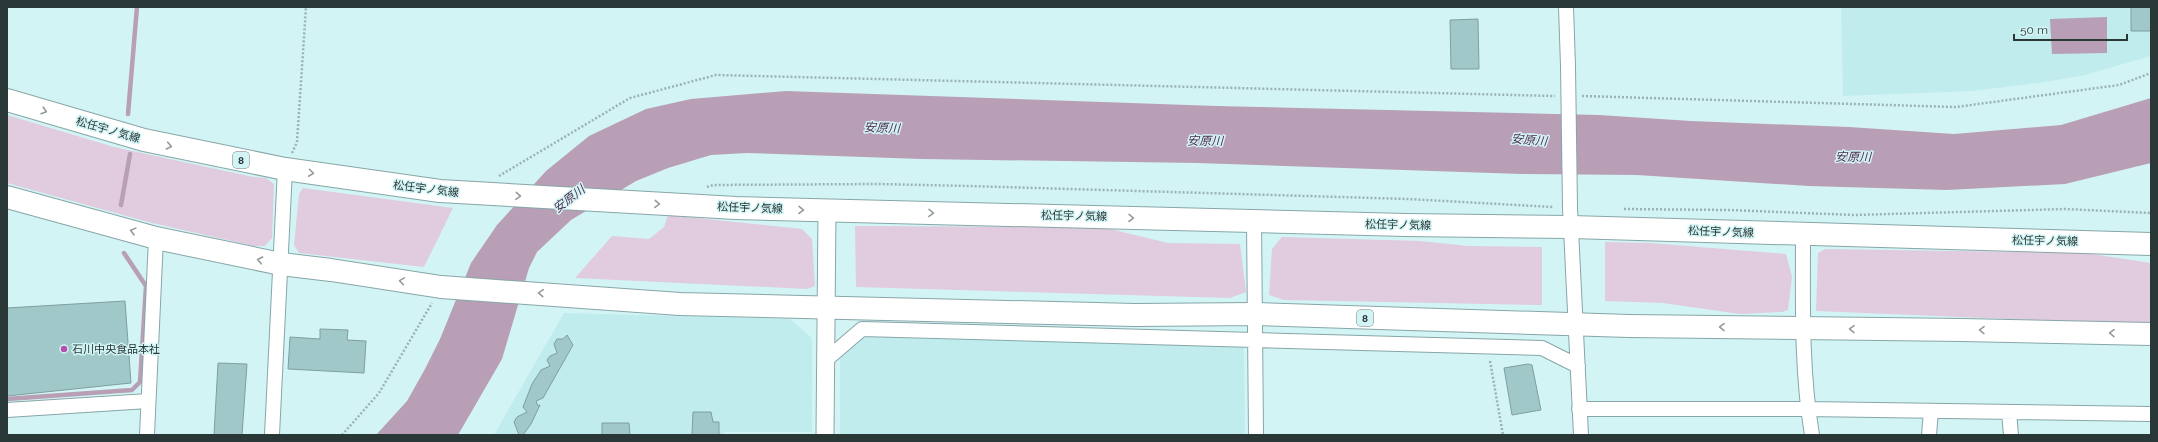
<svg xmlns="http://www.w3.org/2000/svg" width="2158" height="442" viewBox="0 0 2158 442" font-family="Raleway,'Noto Sans JP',sans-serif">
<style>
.built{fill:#c0eced}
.green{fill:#e1cbde}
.water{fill:#b89fb6}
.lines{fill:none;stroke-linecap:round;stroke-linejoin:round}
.stream{stroke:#b89fb6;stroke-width:4.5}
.building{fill:#a0c8c9;stroke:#7f9e9f}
.minor-casing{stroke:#87a6a7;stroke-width:16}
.tertiary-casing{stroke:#87a6a7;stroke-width:19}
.primary-casing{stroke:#87a6a7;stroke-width:24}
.path{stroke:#99b3b4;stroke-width:2.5;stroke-dasharray:2 2;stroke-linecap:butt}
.minor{stroke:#fff;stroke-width:14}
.tertiary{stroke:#fff;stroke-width:17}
.primary{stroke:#fff;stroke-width:22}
.minor-bridge-casing{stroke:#87a6a7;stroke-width:16;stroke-linecap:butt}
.minor-bridge{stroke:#fff;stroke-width:14}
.oneway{stroke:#949b9b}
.poi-dot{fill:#b54eb1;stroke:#d3f4f5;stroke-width:1.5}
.labels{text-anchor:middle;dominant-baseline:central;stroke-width:3;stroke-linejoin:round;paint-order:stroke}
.shield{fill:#d3f4f5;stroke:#5d7070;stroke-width:1}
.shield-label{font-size:10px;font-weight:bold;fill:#2a3737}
.street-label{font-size:11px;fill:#2a3737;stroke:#d3f4f5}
.poi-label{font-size:11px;fill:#2a3737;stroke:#d3f4f5;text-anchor:start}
.water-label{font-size:12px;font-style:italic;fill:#512d4f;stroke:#d3f4f5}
</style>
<rect width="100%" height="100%" fill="#d3f4f5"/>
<path class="built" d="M1841 7H2151V56L2085 75 2039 83 1973 91 1843 96Z
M564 313 790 319 812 338V432H724L723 435H494Z
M864 337 1244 347 1245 435H840V358Z"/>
<path class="green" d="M7 115 114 147 253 177 266 178 274 184 272 238 265 246H254L148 222 7 183Z
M303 188 453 208 424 267 299 253 294 245 299 194Z
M668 215 802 229 812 239 815 286 807 289 575 278 612 236 649 239 664 227Z
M855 226 1102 227 1168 243 1240 244 1246 292 1230 298 856 287Z
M1282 237 1420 241 1468 246 1542 247V305L1284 300 1269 295 1272 249Z
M1605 242 1650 243 1786 254 1792 277 1788 310 1782 312 1740 314 1663 303 1605 301Z
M1825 249 2085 253 2151 263V325L1816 311 1818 253Z"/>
<path class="water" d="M2107 17V53L2052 54 2050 19Z
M786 91 1217 106 1599 115 1691 121 1849 127 1954 134 2061 125 2151 98V163L2065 184 1947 190 1809 186 1637 175 1521 174 1197 163 922 159 747 153 711 155 668 168 636 181 571 220 537 252 529 268 502 359 458 435H376L407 401 425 369 440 339 471 263 497 225 546 171 589 136 646 109 691 99Z"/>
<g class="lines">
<path class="stream" d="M128 114 137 7
M121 205 130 154
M7 399 132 390 140 382 146 286 124 253"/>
</g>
<path class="building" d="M2131 7H2151V31H2131Z
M1478 19 1479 69H1451L1450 20Z
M125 301 131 383 7 396V308Z
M320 329 348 330 347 340 366 341 364 373 288 369 290 337 320 339Z
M567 335 573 345 543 398 536 401 538 406 540 405 531 424 523 435H519L514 422 517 417 527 412 523 407 532 384 541 370 550 366 547 360 550 356 557 353 554 344 557 339H563Z
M218 363 247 364 242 435H214Z
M1528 364 1532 365 1541 410 1512 415 1504 368Z
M693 412H711L713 422H719V435H692Z
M602 423H629L630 435H602Z"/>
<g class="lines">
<g class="minor-casing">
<path id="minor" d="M1566 7 1568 66
M1570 208 1581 435
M1254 221 1256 435
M1803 235C1803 301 1801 369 1812 435
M827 359 862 329 1542 348 1578 366
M1579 409H1807L2151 414
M7 410 148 401
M2009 412 2011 435
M147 435 156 238
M272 435 285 169
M1929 435 1931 411"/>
</g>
<g class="tertiary-casing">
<path id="tertiary" d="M825 435 827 210"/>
</g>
<g class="primary-casing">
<path id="primary" d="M7 100 144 140 285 169 440 191 736 208 1406 225 1571 227 2151 244
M7 197 156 238 281 264 331 270 441 287 680 304 1135 315 1256 314 1629 326 1962 330 2151 334"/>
</g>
<path class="path" d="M1582 96 1956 107 2119 85 2151 73
M292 153 297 142 306 7
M499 176 630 98 716 75 1555 96
M707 187 713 185 878 184 969 186 1408 199 1553 207
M1624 209 1729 210 1854 215 2065 209 2151 213
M1490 361 1503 435
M342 435 379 393 432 303"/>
<use href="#minor" class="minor"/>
<use href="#tertiary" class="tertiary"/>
<use href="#primary" class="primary"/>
<g class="minor-bridge-casing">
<path id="minor-bridge" d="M1568 66 1570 208"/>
</g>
<use href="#minor-bridge" class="minor-bridge"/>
</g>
<defs><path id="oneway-chevron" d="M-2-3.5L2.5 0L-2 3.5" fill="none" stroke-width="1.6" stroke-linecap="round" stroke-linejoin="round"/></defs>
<g class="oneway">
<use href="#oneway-chevron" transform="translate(44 111) rotate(18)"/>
<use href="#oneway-chevron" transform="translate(169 146) rotate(12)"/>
<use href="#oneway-chevron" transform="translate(311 173) rotate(8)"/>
<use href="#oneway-chevron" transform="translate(518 196) rotate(4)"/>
<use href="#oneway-chevron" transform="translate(657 204) rotate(3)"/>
<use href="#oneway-chevron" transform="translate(801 210) rotate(1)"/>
<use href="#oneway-chevron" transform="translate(931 213) rotate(1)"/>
<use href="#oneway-chevron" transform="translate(1131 218) rotate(1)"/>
<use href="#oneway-chevron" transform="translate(133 231) rotate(-165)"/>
<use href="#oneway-chevron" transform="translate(260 260) rotate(-168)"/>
<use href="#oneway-chevron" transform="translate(402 281) rotate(-171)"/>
<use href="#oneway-chevron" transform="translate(541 293) rotate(-176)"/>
<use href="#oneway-chevron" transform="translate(1722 327) rotate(-179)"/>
<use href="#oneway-chevron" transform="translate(1852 329) rotate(-179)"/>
<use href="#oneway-chevron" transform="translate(1982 330) rotate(-179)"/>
<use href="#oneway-chevron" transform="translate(2112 333) rotate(-179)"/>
</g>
<circle class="poi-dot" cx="64" cy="349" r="4"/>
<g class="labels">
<g class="shield">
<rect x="233" y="152" width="16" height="16" rx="3"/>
<rect x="1357" y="310" width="16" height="16" rx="3"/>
</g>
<g class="shield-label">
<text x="241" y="160">8</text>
<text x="1365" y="318">8</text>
</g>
<g class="street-label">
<text transform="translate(108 130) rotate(16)">松任宇ノ気線</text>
<text transform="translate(426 189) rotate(7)">松任宇ノ気線</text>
<text transform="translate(750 208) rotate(2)">松任宇ノ気線</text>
<text transform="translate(1074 216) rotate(1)">松任宇ノ気線</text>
<text transform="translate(1398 225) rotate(1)">松任宇ノ気線</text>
<text transform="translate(1721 232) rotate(2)">松任宇ノ気線</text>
<text transform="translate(2045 241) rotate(1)">松任宇ノ気線</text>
</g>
<g class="poi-label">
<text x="72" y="349">石川中央食品本社</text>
</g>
<g class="water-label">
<text transform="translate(882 128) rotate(2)">安原川</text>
<text transform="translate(1529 140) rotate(5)">安原川</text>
<text transform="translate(1205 141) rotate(1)">安原川</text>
<text transform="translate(1853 157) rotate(1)">安原川</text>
<text transform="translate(569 199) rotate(-38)">安原川</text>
</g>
</g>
<rect width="2158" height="442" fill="none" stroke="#2a3737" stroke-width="16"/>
<path d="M2014 34v6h113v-6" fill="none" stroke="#2a3737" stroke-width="2"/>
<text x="2020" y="34" font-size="12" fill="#2a3737" stroke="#d3f4f5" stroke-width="3" paint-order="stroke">50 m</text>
</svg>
